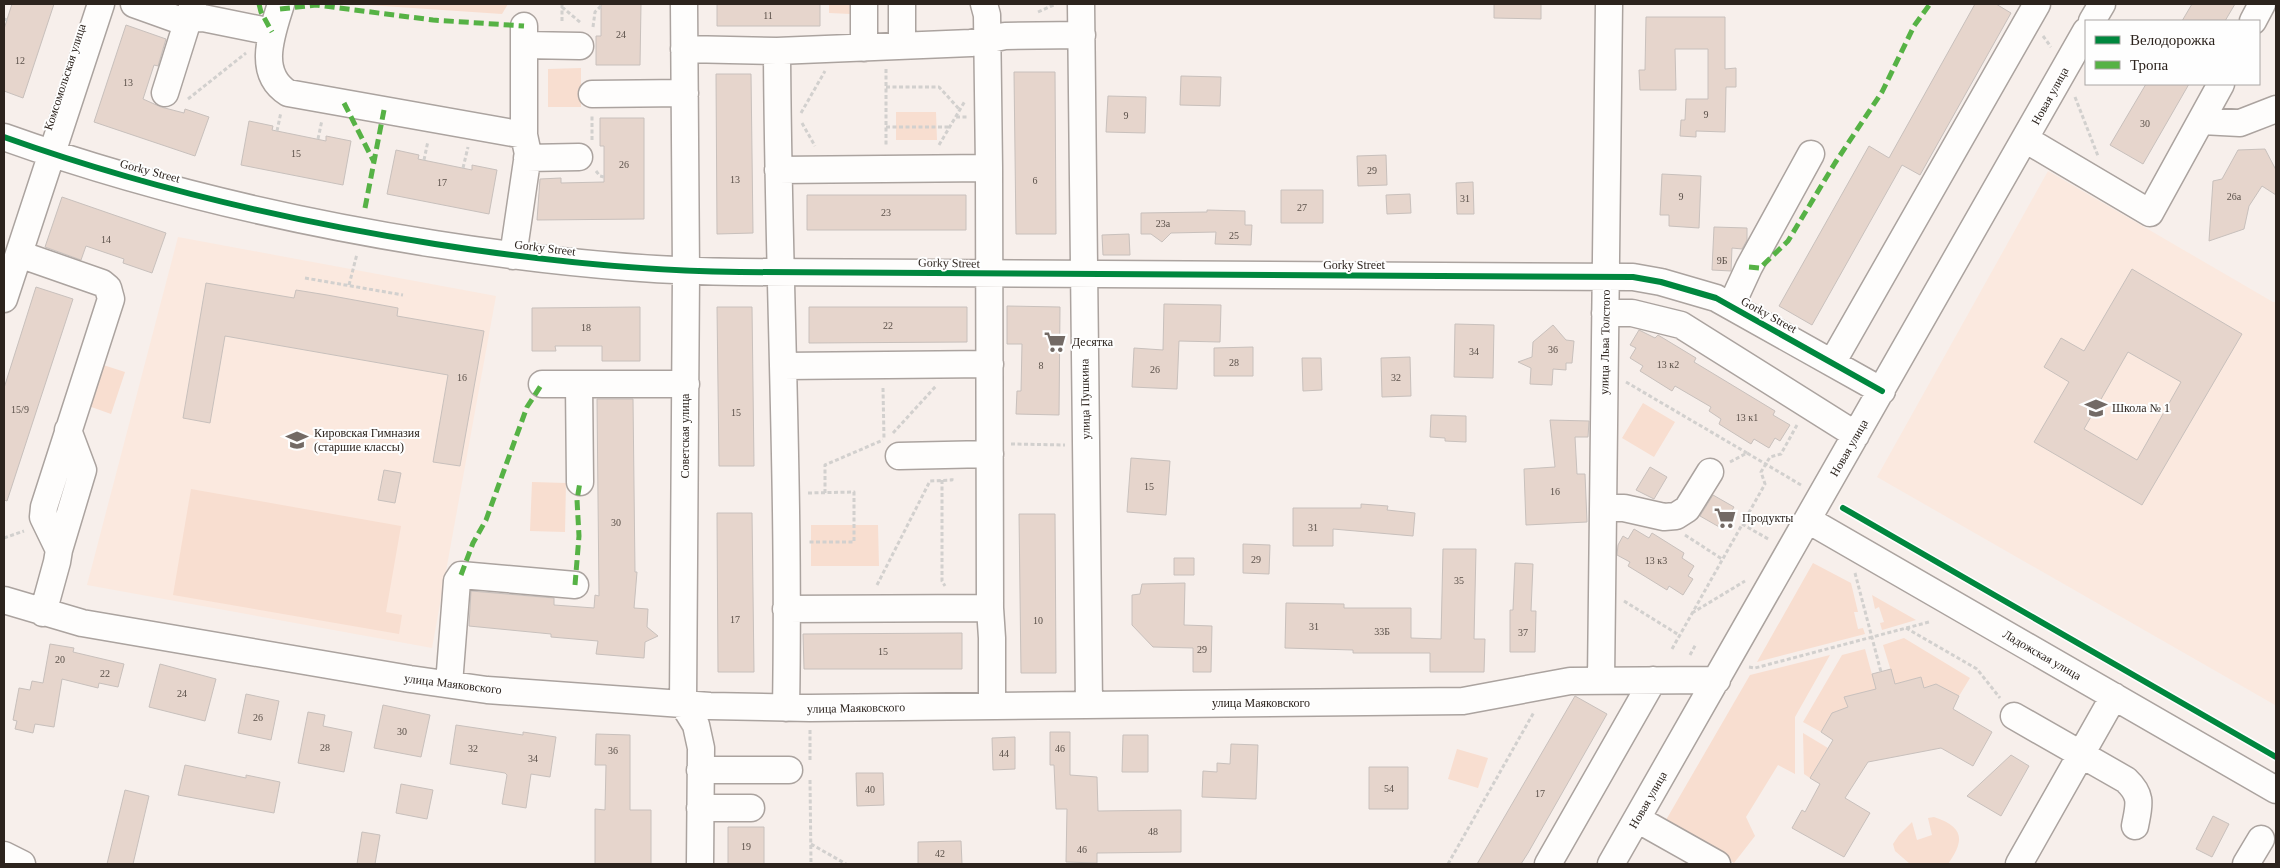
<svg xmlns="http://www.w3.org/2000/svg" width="2280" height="868" viewBox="0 0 2280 868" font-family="'Times New Roman',serif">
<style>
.built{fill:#fbe9df}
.green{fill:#f8ded0}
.building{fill:#e6d5cc;stroke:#c8c0bc;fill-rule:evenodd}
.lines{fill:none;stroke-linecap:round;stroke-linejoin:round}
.minor-casing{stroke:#aba39f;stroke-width:29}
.path{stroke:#d2d0ce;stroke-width:3;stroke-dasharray:4 2.5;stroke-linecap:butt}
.minor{stroke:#fefdfc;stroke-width:26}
.quiet{stroke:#56b245;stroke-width:5;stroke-dasharray:10 5;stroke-linecap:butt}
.cycleway-casing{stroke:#fefefe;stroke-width:9}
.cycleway{stroke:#00873e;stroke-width:6}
.labels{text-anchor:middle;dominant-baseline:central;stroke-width:4;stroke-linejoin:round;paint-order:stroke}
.number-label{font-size:10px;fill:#5a5049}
.street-label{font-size:12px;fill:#2c231d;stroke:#fefefe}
.poi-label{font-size:12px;fill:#2c231d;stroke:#fefefe;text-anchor:start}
</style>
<rect width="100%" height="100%" fill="#f7efeb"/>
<path class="built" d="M2048 171 2273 302H2276L2275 705 1877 477Z
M178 237 496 296 432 648 87 585Z"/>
<path class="green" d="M353 4H508L502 14Z
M829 4H875L851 14 829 13Z
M581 68V107H548V69Z
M896 112H936L937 140H896Z
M97 363 125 372 111 414 83 404Z
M1643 403 1675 422 1654 457 1622 438Z
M532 482 566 483 565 532 530 531Z
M191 489 401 526 386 612 402 615 399 634 173 595Z
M811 525H878L879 566H811Z
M1813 563 1851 583 1858 612H1854L1858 629 1863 628 1865 634 1757 662Z
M1872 595 1916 620 1882 630 1880 623 1884 622 1879 607 1875 609Z
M1904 638 1970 678 1959 696 1936 684 1923 688 1921 677 1895 684 1883 645Z
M1865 649 1876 689 1844 697 1848 707 1832 713 1821 732 1803 722 1842 655Z
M1830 655 1795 717V774L1778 765 1746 817 1755 836 1734 863 1666 820 1750 675Z
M1803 733 1828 748 1810 778 1804 774Z
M1457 749 1488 758 1478 788 1448 779Z
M1934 817C1964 827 1965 840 1948 864H1910L1895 851 1893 844 1899 835 1912 822 1917 840 1932 835 1928 818Z"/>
<path class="building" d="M12 4H54L23 98 4 91V29Z
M601 4H641L640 65H596V36H601Z
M717 4H820V26H717Z
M1494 4H1541V19L1494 18Z
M1975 4H1996L2011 13 1920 175 1902 165 1812 325 1779 306 1869 146 1889 158Z
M2192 4H2235L2225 21H2182Z
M1646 17H1725V69L1736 68V87H1726L1725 132 1696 131V137L1680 136 1681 120H1685L1686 99H1708V49H1675L1676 90H1640L1639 70H1645Z
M126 25 166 39 158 66 154 65 143 99 161 107 184 113 185 109 209 117 195 156 94 122Z
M1014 72H1055L1056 234H1016Z
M716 74H751L753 233 717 234Z
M1181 76 1221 77 1220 106 1180 105Z
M2146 84H2189L2143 164 2110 145Z
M1108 96 1146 97 1145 133 1106 132Z
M600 118H644V219L537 220 540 179 561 178V183L604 182V146H600Z
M249 121 273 126 272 130 326 141V136L351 141 343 185 241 165Z
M2265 149 2276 170V195L2262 186 2249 206 2244 229 2209 241 2213 181 2222 179 2238 150Z
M396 150 419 155 418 159 472 170V165L497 170 489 214 387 194Z
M1386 155 1387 185 1358 186 1357 156Z
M1662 174 1701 176 1699 228 1669 226V215H1660Z
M1473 182 1474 214H1457L1456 183Z
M1281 190H1323V223H1281Z
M1410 194 1411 213 1387 214 1386 195Z
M807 195H966V230H807Z
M62 197 166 233 152 273 123 263 124 259 86 246 81 260 45 247Z
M1207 210 1245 211V225H1252L1251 245 1215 244 1216 232 1171 233 1162 242 1151 234H1141V213L1207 212Z
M1714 227 1747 228V240L1742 249 1732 248 1731 271 1712 270Z
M1129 234 1130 255H1103L1102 235Z
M2132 269 2242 334 2142 505 2034 442 2069 382 2044 367 2061 338 2084 351ZM2128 352 2181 382 2137 460 2084 429Z
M206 283 294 298 296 290 327 295 398 308 397 316 484 331 460 466 433 462 448 375 225 336 210 423 183 418Z
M36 287 73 299 7 501 4 500V388Z
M1164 304 1221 305 1220 342 1179 341 1177 389 1132 387 1134 348 1163 350Z
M1007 306 1060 307 1059 415 1016 414 1017 391H1021L1022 344H1007Z
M640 307V361H602V346H555L556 351H532V308Z
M717 307H752L754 466H719Z
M809 307H967V342L809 343Z
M1455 324 1494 325 1493 378 1454 377Z
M1553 325 1566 340 1574 341 1572 363H1566V370L1553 369 1552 385 1530 384 1531 368 1518 362 1532 357 1533 342Z
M1639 330 1655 338 1658 335 1696 358 1694 362 1775 411 1773 415 1790 425 1780 441 1775 438 1769 448 1754 439 1751 444 1719 424 1721 419 1709 411 1711 407 1675 386 1672 391 1640 371 1643 366 1630 358 1636 348 1630 345Z
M1253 347V376H1214V348Z
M1410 357 1411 396 1382 397 1381 358Z
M1302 358H1321L1322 390 1303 391Z
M597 399H633L635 572H637L634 608 648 609 647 627 658 636 645 642 644 658 596 654 598 641 551 637V634L469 626 471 591 554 598V605L594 608 595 595 599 596Z
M1431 415 1466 416V442L1445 441V438L1430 437Z
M1550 420 1589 421 1588 437H1575L1577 474H1585L1587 522 1526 525 1524 469 1555 467Z
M1131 458 1170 461 1166 515 1127 512Z
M1650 467 1667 477 1654 499 1636 490Z
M384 470 401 473 395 503 378 500Z
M1713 495 1734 507 1721 528 1700 516Z
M1361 504 1388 506 1387 510 1415 513 1413 536 1333 529V546H1293V508H1361Z
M717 513H752L754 672H718Z
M1019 514H1055L1056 673H1021Z
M1634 529 1649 538 1652 533 1684 553 1682 558 1694 566 1688 576 1693 579 1683 595 1669 586 1667 590 1646 577 1628 566 1630 562 1617 555 1618 545 1623 536 1628 539Z
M1243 544 1270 545 1269 574 1243 573Z
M1443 549H1476L1474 639H1485L1484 672H1430V653H1353V650L1285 648 1286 603 1344 604V608H1411V638L1441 639Z
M1174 558H1194V575H1174Z
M1515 563 1533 564 1531 611H1536L1535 652H1510V610H1513Z
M1185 583 1184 625 1212 626 1211 672H1193V648L1153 647 1132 625V595L1140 594 1142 584Z
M962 633V669H804L803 634Z
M50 644 74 648 73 652 124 664 118 687 99 683 98 688 62 679 54 727 35 724 33 733 15 729 17 721 13 720 19 688 30 690 32 681 43 683Z
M160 664 216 679 205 721 149 707Z
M1891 669 1895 684 1921 677 1924 688 1936 684 1959 696 1953 709 1992 732 1973 766 1941 748 1868 762 1845 798 1870 813 1844 857 1792 828 1802 810 1805 812 1820 784 1810 778 1833 740 1821 732 1832 713 1848 707 1844 697 1876 689 1872 674Z
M246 694 279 701 271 740 238 733Z
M1575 696 1607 714 1528 853 1521 864H1477Z
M383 705 430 715 421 757 374 748Z
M308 712 325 715 323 726 352 732 344 772 298 763Z
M456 725 523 735V732L556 737 550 777 531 774 526 808 502 804 507 775 505 773 450 764Z
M1050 732H1070V775L1097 777 1098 811 1181 810V852L1097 853V863L1066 862 1067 809H1056L1054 765H1050Z
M596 734 630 735V810H651V864H595V809L605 810 606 765H595Z
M1123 735H1148V772H1122Z
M1015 737V769L993 770 992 738Z
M1231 744 1258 745 1256 799 1202 797 1203 771 1217 772V763L1230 764Z
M2011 755 2029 766 2001 816 1967 796Z
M185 765 246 778V775L280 782 274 813 178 795Z
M1369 767H1408V809H1369Z
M856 773H883L884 805 857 806Z
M401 784 433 790 427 819 396 813Z
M125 790 149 796 133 864H107Z
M2213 816 2229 824 2212 857 2196 849Z
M728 827H764V864H728Z
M362 832 380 835 375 864H357Z
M961 841 962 864H918V842Z"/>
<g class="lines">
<g class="minor-casing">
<path id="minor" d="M134 4 176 19 203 18 272 32
M281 4C272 33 256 73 288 93L524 135
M684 4 686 272 683 704 696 725 701 748 700 864
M902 4V46
M984 4 987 15 989 168
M1081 4 1089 704
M2092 21 2102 4
M2253 21 2262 4
M524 45 580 46
M864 48V4
M684 49 777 51 971 43 1005 36 1082 35
M777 51C778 270 790 489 786 708
M165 93 193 4
M592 94 685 93
M2202 121 2240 123 2276 109
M4 137C144 187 289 221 435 244 536 260 637 271 740 272L1633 277 1661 282 1716 298 1882 391
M2025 139 2150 213 2221 84
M527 158 579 157
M778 170 989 168 990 608 992 638V706
M19 254 102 283 108 288 111 299 44 507 43 517 59 550
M513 256 528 154 524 135V26
M4 299 101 4
M1731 306 1749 267 1811 154
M1605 313H1632L1681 325 1856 435
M1832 363 2037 4
M783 366 990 364
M542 384H686
M579 384 580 482
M899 456 990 454
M1603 508H1624L1664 517 1676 516 1687 509 1710 472
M1808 520 2276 790
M4 600 82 623 410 679 487 690 710 706 810 708 1463 701 1570 681 1717 680
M786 609 990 608
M43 613 57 562 59 550 83 470 68 430
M1601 680 1609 4
M449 684 457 581 461 575 575 585
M2014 716 2126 780C2143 796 2139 805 2135 826
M700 770H789
M700 808H751
M1637 819 1717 864
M4 855 22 864
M1548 864 1653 680
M1611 864 2086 31
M2019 864 2114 696
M2246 864 2261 839"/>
</g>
<path class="path" d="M562 4V23
M562 7 581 23
M1038 12 1056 4
M4 19 7 20
M593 27 595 12 601 6
M2043 36 2051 47
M886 69V146
M886 87H939L960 110
M2075 97 2098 156
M188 99 246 53
M801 113 825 71
M956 117H968
M802 123 815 146
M886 127H949
M277 131 281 112
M318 139 322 120
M592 140V116
M939 145 965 101
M424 160 428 141
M463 168 468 147
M596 171 600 176 604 177
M305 278 403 295
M349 285 357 254
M1626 382 1747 453
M883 388 884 439
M893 433 936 386
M1011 444 1065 445
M1730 462 1747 453 1801 485
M942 480V581L945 586
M808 493 854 492V542H808
M825 493V465L883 440
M1742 524 1770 540
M1685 535 1722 559
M4 538 24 531
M1855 573 1881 672
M877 585 930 481 952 480V476
M1624 601 1679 635
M1692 613 1745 581
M1906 628 1977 669 2000 698
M1672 649 1765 484 1761 472 1770 457 1781 454 1797 425
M1690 655 1696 644
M1749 667 1755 668 1929 622
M810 730V761
M810 780 811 864
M811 844 846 864
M1448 864 1534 712"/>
<use href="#minor" class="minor"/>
<path class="quiet" d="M259 4 261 12 272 32
M280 9 316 5 433 20 524 26
M344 103 374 162
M365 208 384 110
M1749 267 1760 268 1788 241 1835 163 1882 92 1914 26 1930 4
M461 575 473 543 486 520 527 407 542 384
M575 585 579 536 577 500 580 482"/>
<g class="cycleway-casing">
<path id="cycleway" d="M4 137C144 187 289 221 435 244 536 260 637 271 740 272L1633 277 1661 282 1716 298 1882 391
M1843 508 2276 757"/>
</g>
<use href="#cycleway" class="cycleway"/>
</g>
<defs>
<g id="supermarket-bare" transform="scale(1.725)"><path d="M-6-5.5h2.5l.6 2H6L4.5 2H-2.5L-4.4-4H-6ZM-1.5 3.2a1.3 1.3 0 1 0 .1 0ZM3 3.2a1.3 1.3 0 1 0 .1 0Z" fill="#736a65" stroke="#fefefe" stroke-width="2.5" paint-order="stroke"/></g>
<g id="school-bare" transform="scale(1.725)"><path d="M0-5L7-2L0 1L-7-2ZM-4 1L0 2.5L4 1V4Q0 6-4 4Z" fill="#736a65" stroke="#fefefe" stroke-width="2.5" paint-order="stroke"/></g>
</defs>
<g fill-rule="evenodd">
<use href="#supermarket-bare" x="1055" y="342"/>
<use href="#school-bare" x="2096" y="408"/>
<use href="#school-bare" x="297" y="440"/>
<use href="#supermarket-bare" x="1725" y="518"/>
</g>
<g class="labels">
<g class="number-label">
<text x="768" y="15">11</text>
<text x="621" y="34">24</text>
<text x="20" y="60">12</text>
<text x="128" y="82">13</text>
<text x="1706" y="114">9</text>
<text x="1126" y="115">9</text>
<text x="2145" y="123">30</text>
<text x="296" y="153">15</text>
<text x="624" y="164">26</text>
<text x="1372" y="170">29</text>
<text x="735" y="179">13</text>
<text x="1035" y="180">6</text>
<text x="442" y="182">17</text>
<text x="1681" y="196">9</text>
<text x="2234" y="196">26а</text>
<text x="1465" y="198">31</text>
<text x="1302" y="207">27</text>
<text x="886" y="212">23</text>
<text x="1163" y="223">23а</text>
<text x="1234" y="235">25</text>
<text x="106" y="239">14</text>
<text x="1722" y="260">9Б</text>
<text x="888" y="325">22</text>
<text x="586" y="327">18</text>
<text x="1553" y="349">36</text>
<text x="1474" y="351">34</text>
<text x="1234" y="362">28</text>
<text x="1668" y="364">13 к2</text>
<text x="1041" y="365">8</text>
<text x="1155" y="369">26</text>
<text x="462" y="377">16</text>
<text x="1396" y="377">32</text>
<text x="20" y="409">15/9</text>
<text x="736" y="412">15</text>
<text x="1747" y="417">13 к1</text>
<text x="1149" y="486">15</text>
<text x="1555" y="491">16</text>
<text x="616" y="522">30</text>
<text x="1313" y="527">31</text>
<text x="1256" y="559">29</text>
<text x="1656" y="560">13 к3</text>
<text x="1459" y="580">35</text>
<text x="735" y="619">17</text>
<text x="1038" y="620">10</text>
<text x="1314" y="626">31</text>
<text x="1382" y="631">33Б</text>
<text x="1523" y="632">37</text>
<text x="1202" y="649">29</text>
<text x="883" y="651">15</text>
<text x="60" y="659">20</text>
<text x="105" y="673">22</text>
<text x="182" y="693">24</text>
<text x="258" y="717">26</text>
<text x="402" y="731">30</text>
<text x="325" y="747">28</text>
<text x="473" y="748">32</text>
<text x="1060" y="748">46</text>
<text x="613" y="750">36</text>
<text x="1004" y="753">44</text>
<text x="533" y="758">34</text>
<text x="1389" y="788">54</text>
<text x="870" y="789">40</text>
<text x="1540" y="793">17</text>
<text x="1153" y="831">48</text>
<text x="746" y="846">19</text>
<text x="1082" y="849">46</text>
<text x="940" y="853">42</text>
</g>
<g class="street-label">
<text transform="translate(65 77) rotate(-72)">Комсомольская улица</text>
<text transform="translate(2050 96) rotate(-61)">Новая улица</text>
<text transform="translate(150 171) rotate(15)">Gorky Street</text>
<text transform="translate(545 248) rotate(7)">Gorky Street</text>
<text transform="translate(949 263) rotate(1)">Gorky Street</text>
<text x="1354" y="265">Gorky Street</text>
<text transform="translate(1769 315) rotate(29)">Gorky Street</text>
<text transform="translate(1605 342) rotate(-89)">улица Льва Толстого</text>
<text transform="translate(1085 399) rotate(-91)">улица Пушкина</text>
<text transform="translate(685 436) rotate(-90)">Советская улица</text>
<text transform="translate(1849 448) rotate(-60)">Новая улица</text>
<text transform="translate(2042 655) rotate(30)">Ладожская улица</text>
<text transform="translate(453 684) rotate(7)">улица Маяковского</text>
<text x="1261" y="703">улица Маяковского</text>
<text transform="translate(856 708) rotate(-1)">улица Маяковского</text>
<text transform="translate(1648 800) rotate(-60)">Новая улица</text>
</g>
<g class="poi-label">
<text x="1072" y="342">Десятка</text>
<text x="2112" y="408">Школа № 1</text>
<text x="314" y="433">Кировская Гимназия<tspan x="314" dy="14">(старшие классы)</tspan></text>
<text x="1742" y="518">Продукты</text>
</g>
</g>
<rect width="2280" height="868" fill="none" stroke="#2c231d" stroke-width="10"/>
<rect x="2085" y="20" width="175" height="65" fill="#fefefe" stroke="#aaa6a4"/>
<rect x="2095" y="36" width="25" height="8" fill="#00873e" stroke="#aaa6a4"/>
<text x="2130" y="45" font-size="15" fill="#2c231d">Велодорожка</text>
<rect x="2095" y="61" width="25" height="8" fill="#56b245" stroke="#aaa6a4"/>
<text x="2130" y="70" font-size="15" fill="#2c231d">Тропа</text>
</svg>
